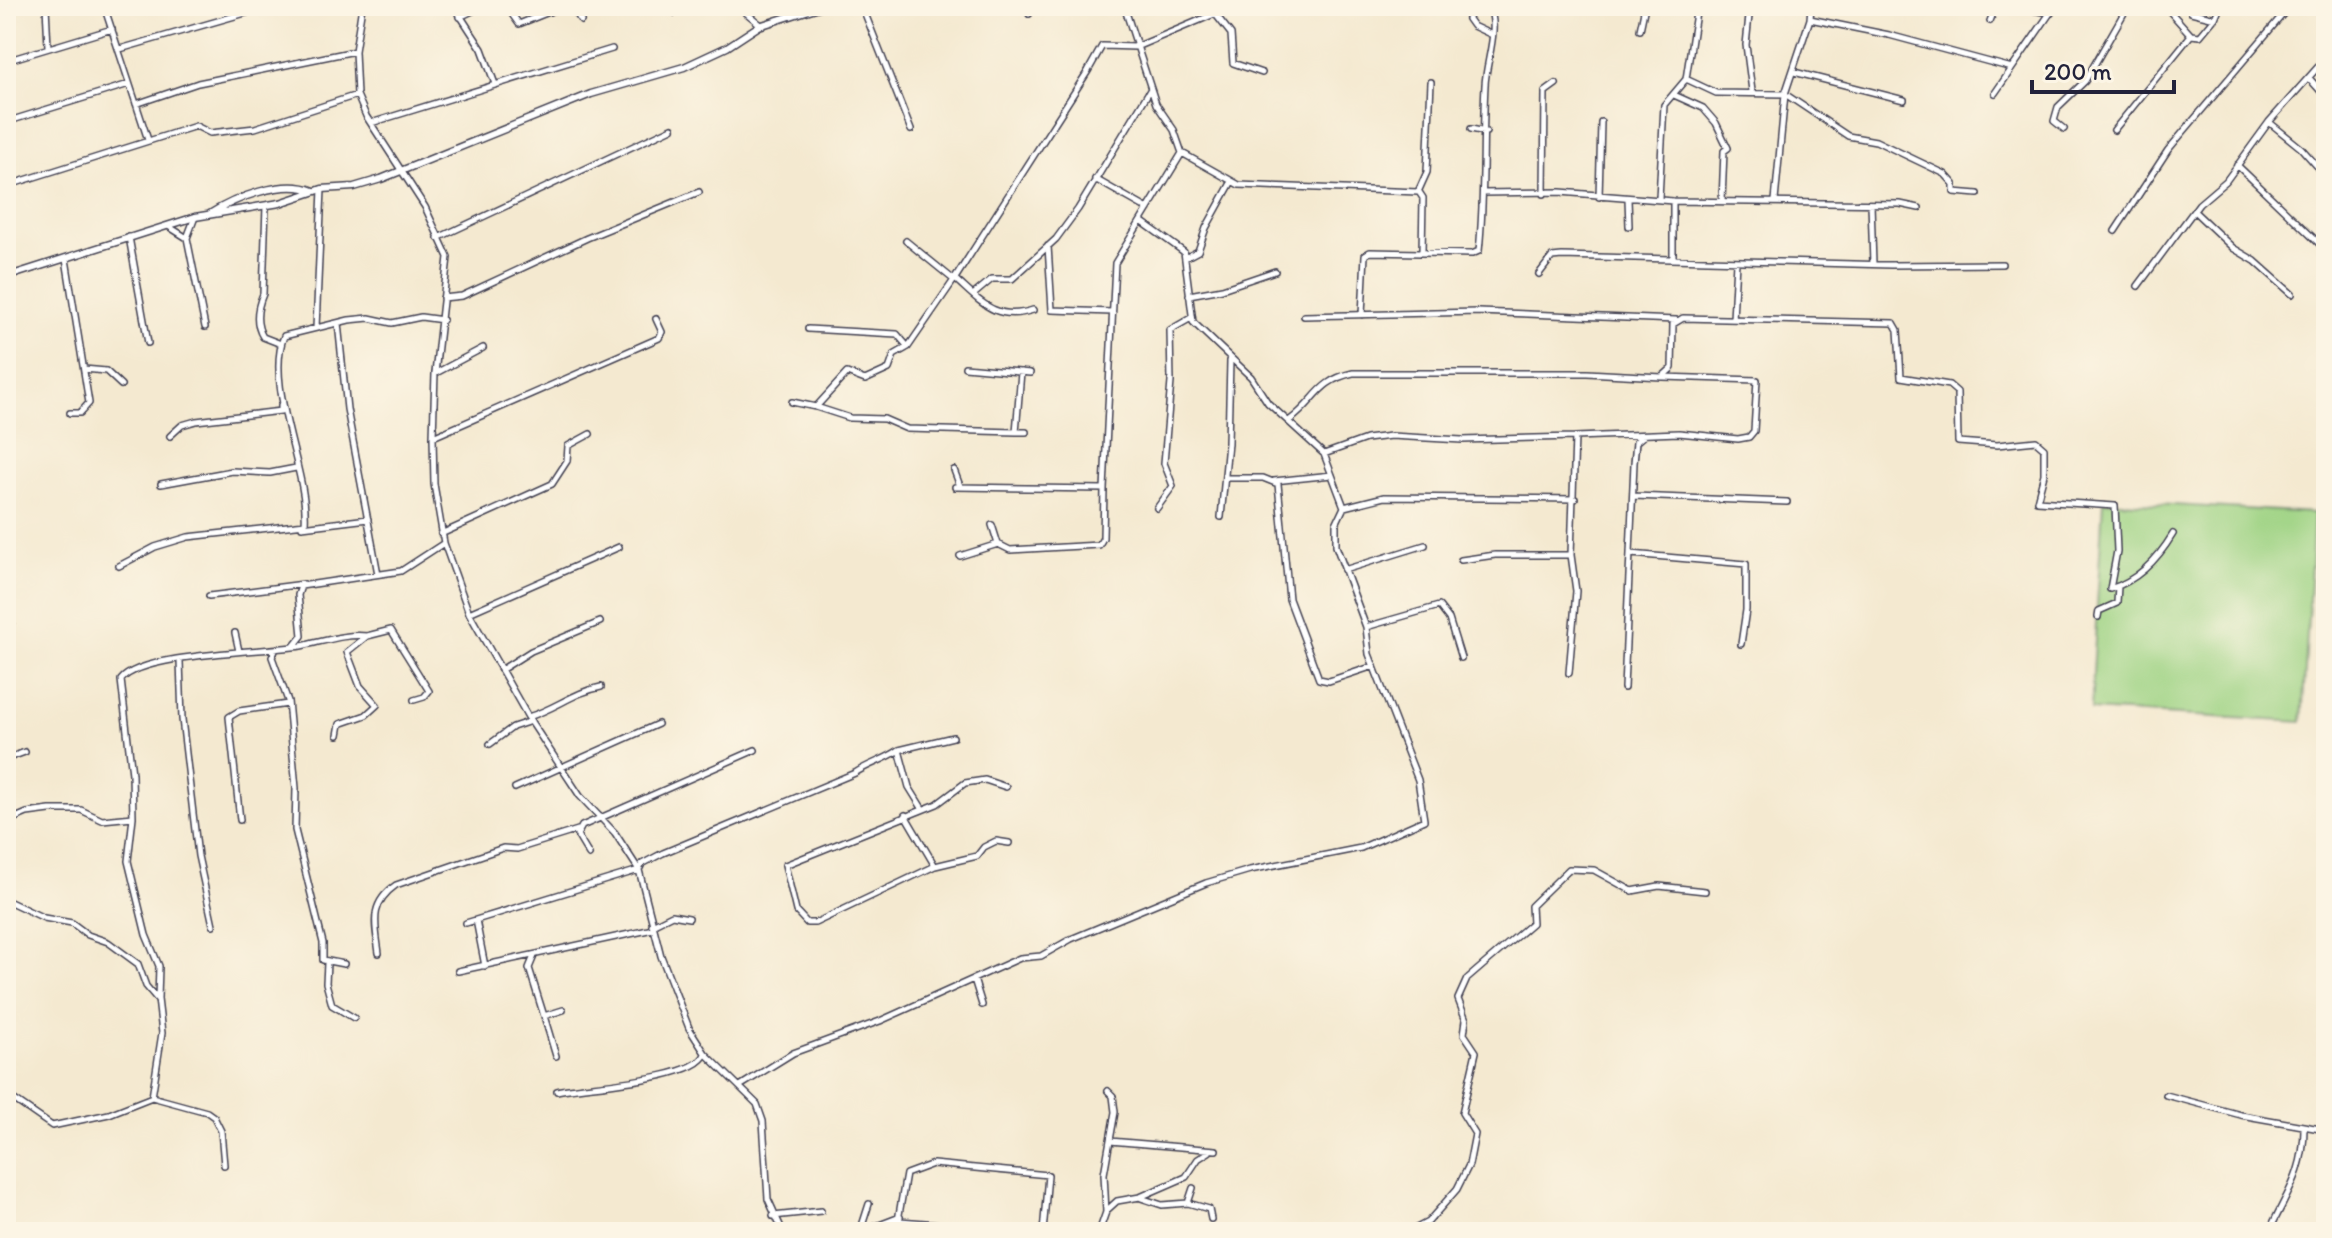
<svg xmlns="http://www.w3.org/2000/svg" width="2332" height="1238" viewBox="0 0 2332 1238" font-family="Itim,sans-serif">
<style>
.green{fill:#9fd384;stroke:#607a60;stroke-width:2}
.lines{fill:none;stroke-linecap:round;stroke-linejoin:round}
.minor-casing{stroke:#424051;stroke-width:8}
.tertiary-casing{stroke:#424051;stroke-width:9}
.minor{stroke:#fff;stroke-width:5}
.tertiary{stroke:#fff;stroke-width:6}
</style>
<rect width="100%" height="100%" fill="#fcf5e5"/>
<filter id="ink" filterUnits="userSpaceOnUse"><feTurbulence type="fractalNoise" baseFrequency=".0125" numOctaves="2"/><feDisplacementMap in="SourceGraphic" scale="16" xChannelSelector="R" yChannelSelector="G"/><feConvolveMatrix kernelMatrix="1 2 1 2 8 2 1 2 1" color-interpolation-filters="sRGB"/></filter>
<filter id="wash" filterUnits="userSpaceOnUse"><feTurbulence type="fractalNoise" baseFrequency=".006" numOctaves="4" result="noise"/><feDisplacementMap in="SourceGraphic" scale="32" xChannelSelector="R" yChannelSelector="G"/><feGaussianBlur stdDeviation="1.8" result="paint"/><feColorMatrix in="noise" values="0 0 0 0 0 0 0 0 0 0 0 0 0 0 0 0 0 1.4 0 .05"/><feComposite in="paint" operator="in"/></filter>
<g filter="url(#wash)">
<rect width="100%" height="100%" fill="#f4e9d0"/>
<path class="green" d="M2103 501 2314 513 2302 722 2091 710Z"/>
</g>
<g filter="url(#ink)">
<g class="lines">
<g class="minor-casing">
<path id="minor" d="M46 6 48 47
M104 6 148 140
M362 6 355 51 357 95 366 116 425 207 448 257 435 373 433 437 434 484 444 543 469 613 528 717 580 796 615 833 639 870 661 956 689 1028 705 1053 757 1104 763 1121 768 1199 783 1232
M454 6 482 49 495 84
M506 6 519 24 564 6
M572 6 581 21
M676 6V13
M738 6 761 25
M862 6 911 130
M1027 6 1029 14
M1209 6 1231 34 1233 63 1262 73
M1531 6 1547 11
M1750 6 1746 45 1752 91
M2009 6 2051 13
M2165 6 2191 35
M2191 12 2215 18 2220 6
M460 17 483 6
M1468 19 1473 26 1490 34
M1810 19 1889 35 2012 68
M1990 21 1996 6
M1640 30 1645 6
M2191 35 2200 36 2215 18
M120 49 270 6
M6 61 112 29
M1794 72 1904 100
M2309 78 2326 97
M1686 79 1716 93 1785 94 1848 136 1876 141 1945 174 1954 184V192L1978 194
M1995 93 2055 6
M1674 95 1703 108 1716 123 1728 148 1724 151 1722 201
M136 104 198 83 355 51
M6 122 129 84
M2269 122 2326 58
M371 123 612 49
M1471 129 1486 132
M2064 129 2054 121 2058 107 2085 81 2128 6
M2114 130 2191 35
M1182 153 1239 185 1418 192
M2237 165 2326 250
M1095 179 1148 209
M6 186 196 126 210 133 255 128 357 95
M1418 192 1427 172 1431 82
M1419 192 1423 198 1422 252
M1483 193 1560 192 1673 201 1900 204 1919 208
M1544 194 1545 92 1556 84
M1599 197 1601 122
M1659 198 1664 105 1686 79 1697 6
M1628 199 1629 226
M1673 201V259
M1775 201 1785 94 1810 19 1811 6
M1871 204 1873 264
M266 206 263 294C257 308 255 324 263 337L281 344
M2196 213 2233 248 2255 261 2292 294
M195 217 187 238 205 327
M168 226 187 238
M2115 231 2168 150 2290 6
M129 237 148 343
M438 238 672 128
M906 241 954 280 1088 71 1102 46 1136 47 1212 15
M1048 246 1052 310 1112 312
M1185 258 1198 251 1206 228 1231 183
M66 259 89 403 80 413H70
M1539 274 1552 257 1562 256 1891 265 2002 264
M955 279C981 302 996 322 1033 310
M954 280 908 347 894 355 889 369 865 380 847 373 816 407 850 418 884 419 907 429 1016 432 1021 372
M2138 286 2199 204 2226 181 2269 122 2301 148 2326 176
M973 295 992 279H1012L1056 239 1078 209 1150 90
M1189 295 1222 289 1275 271
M443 298 462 296 587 238 699 192
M1362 315 1365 255 1370 252 1472 254 1479 251C1485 195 1482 140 1485 85 1486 61 1500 28 1489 6
M1304 316 1478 312 1676 320
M1733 319 1736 262
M338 323 347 409 378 574
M316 328 322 189
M808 329 897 334 908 347
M965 367 1030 373
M84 369 106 371 121 385
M436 373 483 348
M792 402 816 407
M1290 420C1317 400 1317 381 1353 373H1587L1662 377 1672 368 1673 324 1683 318 1894 323 1898 330 1901 377 1949 385 1957 392 1958 442 1997 445 2036 441 2044 448V474L2037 501 2115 506 2117 551 2110 589C2139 580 2158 559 2173 534
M1016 432H1026
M170 436 182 425 196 421 281 411V405
M433 437 659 338 662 332 656 319
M1575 437 1679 433 1738 439 1749 437 1754 431 1757 380 1663 377
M1324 454 1366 439 1391 436 1462 440 1575 437 1571 555H1495L1461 560
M954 470 960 486
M1225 478H1263L1278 484 1289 599 1319 679 1329 681 1374 666
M1274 481 1332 475
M161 484 232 471 270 473 296 468
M955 487 1104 489 1103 538 1099 545 1010 550 998 544 960 556
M1104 489 1115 263 1182 153 1174 130 1156 104 1124 6
M1634 496 1787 502
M1344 507 1384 497 1575 499
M1157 508 1173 486 1164 463 1171 382 1170 330 1191 318
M1221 517 1228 443 1230 361
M992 525 998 544
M302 527 368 519
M441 534 552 484 567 461 568 446 590 434
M1631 554 1746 564V610L1741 644
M119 566 155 547 188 537 305 524C309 473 264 385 284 336L349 320 369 318 392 323 421 317 443 320
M1344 570 1425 545
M209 596 304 584
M6 601 12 621 6 635
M469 613 619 547
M2098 617 2099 611 2117 603 2118 586
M1366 627 1439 606 1449 619 1461 658
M235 633 239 651
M294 646 302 636 298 595 301 586 401 571 444 543
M276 649 272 657 288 701 296 788 295 830 323 943V960L344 964
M180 661 182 719 198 856 213 925
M501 670 531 651 600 622
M1569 673 1576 591 1571 555
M1624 688 1634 463 1636 442 1643 436
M528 717C555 709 574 692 601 687
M338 735 340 724 366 715 377 705 360 686 347 652 367 636 391 630 429 691 424 697 414 700
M490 744 513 727 531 721
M6 759 25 752
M1006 787 985 780 965 783 937 804 785 865 796 911 807 923H815L935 866 977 856 984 847 996 841 1009 843
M515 788 658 724
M922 808 909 787 899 750 953 737
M905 815 935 866
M240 820 229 717 239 711 288 704
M6 822 27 813 50 810H81L102 820 133 817
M589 855 577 835 582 826 755 750
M6 900 44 918 72 923 88 935 108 942 138 964 146 986 157 999
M476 920 485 966
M466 923 639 870 642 864 663 853 855 773C870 763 885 760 899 750
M652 925 672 915 689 918
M379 953C375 923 369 904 396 885L503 848 517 849 578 830
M534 956 529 968 544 1016 563 1010
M327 963 326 983 332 1005 354 1018
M458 971 653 929
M974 979 982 1005
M544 1016 556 1056
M740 1086 793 1053 880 1021 1020 958 1041 956 1071 939 1206 883 1250 870 1361 848 1424 820 1418 780 1369 654 1366 627 1336 546V524L1344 507 1324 454 1268 403 1251 377 1193 322 1184 252 1141 221
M557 1091C584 1085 696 1080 705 1054
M6 1094 52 1126 109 1114 152 1097 207 1112 214 1117 221 1131 224 1165
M2166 1095 2241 1115 2326 1130
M152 1097 162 1033 158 999 159 966 146 935 128 861 133 817 132 774 121 680C142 653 263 652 301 646 322 642 346 633 367 636
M1110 1141 1216 1150
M1141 1198 1162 1205 1188 1203 1193 1188
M1188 1203 1209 1209 1211 1219
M1106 1211 1117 1201 1140 1197 1186 1177 1198 1159 1209 1152
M773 1216 821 1211
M900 1221 1038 1232
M860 1228 874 1227 900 1217
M860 1232 869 1204
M896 1232 906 1174 933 1164 1048 1175 1043 1232
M1099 1232 1106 1212 1104 1174 1115 1112 1113 1096 1108 1091
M1409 1232 1428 1222 1457 1189 1469 1165 1475 1134 1462 1113 1476 1052 1464 1034 1466 1020 1458 999 1467 979 1532 923 1531 906 1569 869 1594 870 1632 891 1659 886 1705 891
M2269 1232C2287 1192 2304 1174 2304 1128"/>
</g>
<g class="tertiary-casing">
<path id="tertiary" d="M208 215C235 198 283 178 314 191
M6 277 195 217 280 203 322 189 354 187 381 179 591 94 684 67 727 47 759 26 822 6"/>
</g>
<use href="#minor" class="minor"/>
<use href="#tertiary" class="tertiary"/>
</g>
</g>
<rect width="2332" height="1238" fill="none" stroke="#fcf5e5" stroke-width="32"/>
<path d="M2032 80v12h142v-12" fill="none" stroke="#22223b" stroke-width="4"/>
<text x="2044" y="80" font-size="24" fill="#22223b" stroke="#fcf5e5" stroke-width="6" paint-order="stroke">200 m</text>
</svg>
